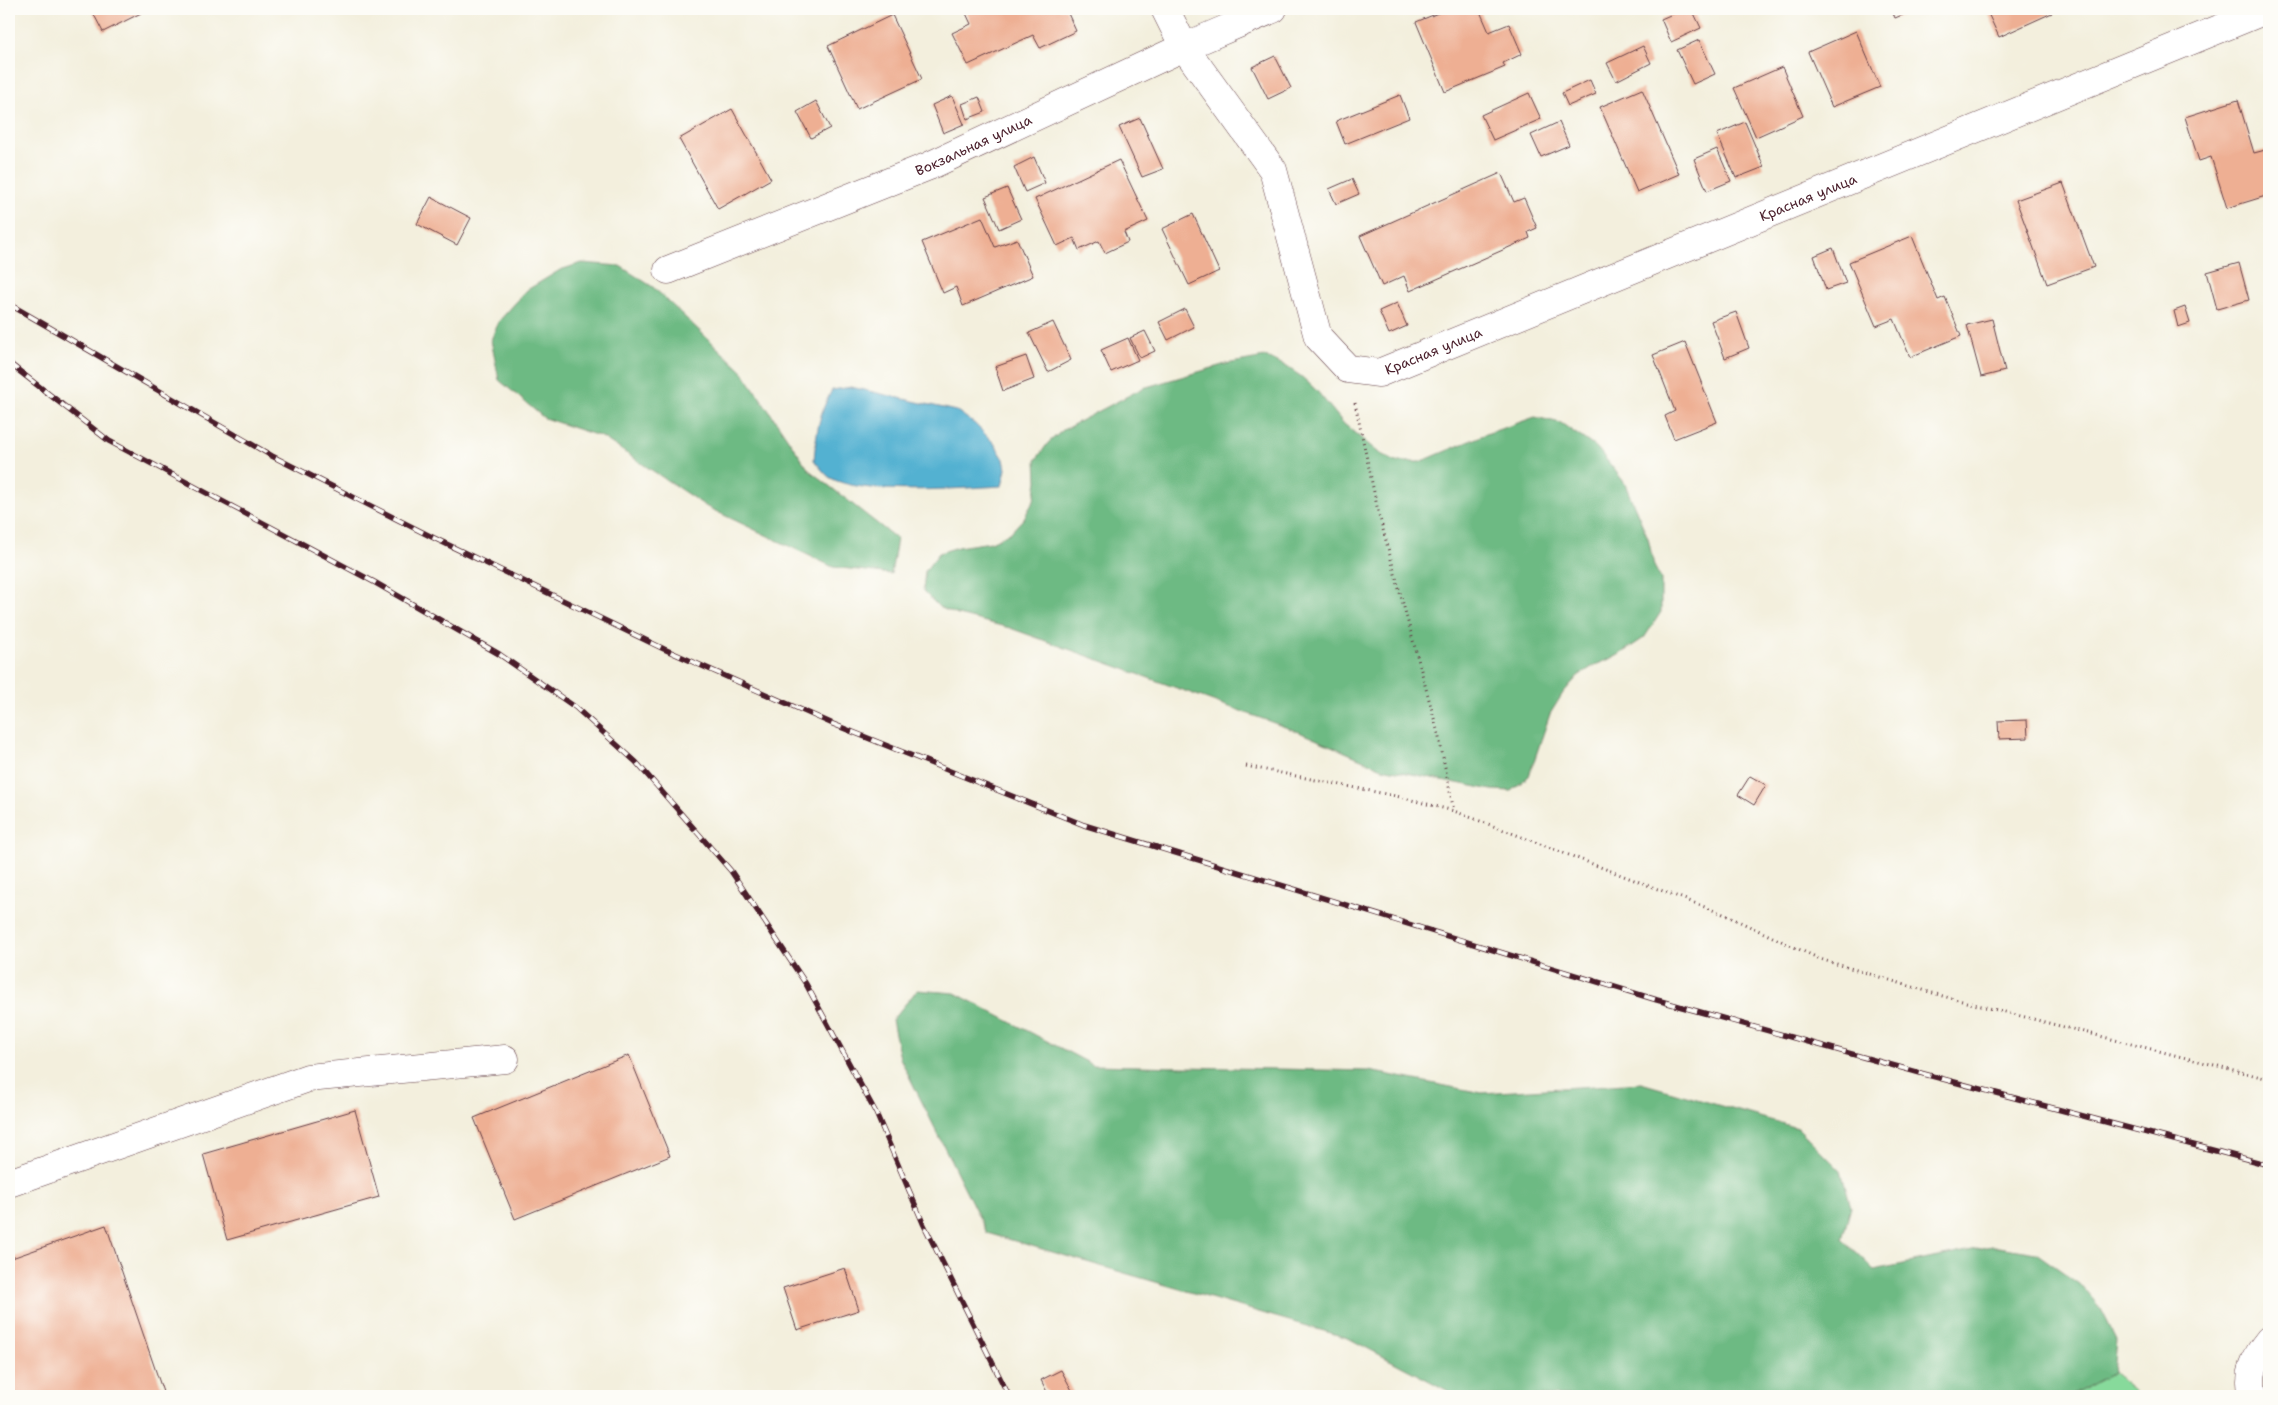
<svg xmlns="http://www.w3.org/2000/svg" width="2278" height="1405" viewBox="0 0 2278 1405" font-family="'Shantell Sans',sans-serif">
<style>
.green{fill:#87da9b;stroke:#687c63}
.forest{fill:#6dba83;stroke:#5c6c57}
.water{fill:#53b1d1;stroke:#4e687e}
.building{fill:#eeaf93}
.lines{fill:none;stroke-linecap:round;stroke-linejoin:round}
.minor-casing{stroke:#633e46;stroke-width:29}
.path{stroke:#633e46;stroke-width:3;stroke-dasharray:1 4;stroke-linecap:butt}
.minor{stroke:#fff;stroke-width:28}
.rail-casing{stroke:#4a1f2b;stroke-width:5.5}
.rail{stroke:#fdfcf7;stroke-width:4;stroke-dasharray:11;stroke-linecap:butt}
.labels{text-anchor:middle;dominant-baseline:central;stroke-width:4;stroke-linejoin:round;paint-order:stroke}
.street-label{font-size:14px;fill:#4a1f2b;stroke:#fdfcf7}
</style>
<rect width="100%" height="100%" fill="#fdfcf7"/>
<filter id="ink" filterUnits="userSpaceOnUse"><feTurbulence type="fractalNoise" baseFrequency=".02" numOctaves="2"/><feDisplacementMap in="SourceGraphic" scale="10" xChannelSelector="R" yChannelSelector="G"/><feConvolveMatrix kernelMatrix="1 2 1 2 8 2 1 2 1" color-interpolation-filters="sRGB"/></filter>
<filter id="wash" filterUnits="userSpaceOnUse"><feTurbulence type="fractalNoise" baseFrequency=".0096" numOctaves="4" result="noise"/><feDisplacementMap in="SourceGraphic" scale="20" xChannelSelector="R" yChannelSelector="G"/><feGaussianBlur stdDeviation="1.12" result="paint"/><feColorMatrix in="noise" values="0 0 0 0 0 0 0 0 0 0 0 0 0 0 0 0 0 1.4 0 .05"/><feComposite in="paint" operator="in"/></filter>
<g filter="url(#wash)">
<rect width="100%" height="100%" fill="#f3efdd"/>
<path class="green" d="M2113 1373 2134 1390V1396H2071Z"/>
<path class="forest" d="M582 263 620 266 653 287 742 371 809 470 897 539 891 574 833 567 707 507 602 437 544 418 499 380 491 340 499 321 527 290 560 270Z
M1265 357 1284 365 1302 377 1317 391 1344 424 1379 453 1396 462H1420L1486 434 1535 417 1561 423 1598 449 1624 482 1648 538 1654 566 1661 579V612L1644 638 1617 656 1595 665 1578 676 1563 693 1550 714 1529 776 1511 791 1492 790 1382 768 1299 732 1010 628 958 615 939 607 923 591 925 571 939 553 958 547 991 542 1010 533 1024 518 1034 500 1037 481 1036 460 1048 443 1063 430 1143 388 1226 364Z
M917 990 955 993 1093 1065 1369 1071 1482 1093 1641 1083 1798 1128 1841 1171 1851 1207 1842 1239 1874 1270 1992 1246 2036 1253 2080 1284 2101 1309 2116 1339 2113 1373 2071 1396H1458L1348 1338 987 1233 900 1058 892 1020Z"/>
<path class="water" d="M851 387 957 411 975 424 994 443 1004 459 1006 469 1002 486C964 488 860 497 829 477 824 473 818 465 814 460 816 435 819 412 832 390Z"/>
<g id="blocks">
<path class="building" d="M91 9H139L141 13 103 32Z
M964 9H1066L1076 31 1040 48 1033 35 968 65 952 33 971 24Z
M1448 9H1479L1489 32 1509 24 1522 54 1503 63 1505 67 1445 92 1416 22Z
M1684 9H1692L1701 28 1671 42 1661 19Z
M1891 9H1917L1895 18Z
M1986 9H2050L2052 13 1999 37Z
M892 15 922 79 857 109 828 46Z
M1856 31 1880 87 1832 107 1808 52Z
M1699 40 1715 74 1693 84 1677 50Z
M1643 46 1651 63 1616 81 1607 63Z
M1275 56 1291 88 1268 99 1252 67Z
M1782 67 1803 116 1756 137 1734 88Z
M1590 80 1596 94 1568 106 1562 93Z
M1642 89 1679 174 1637 192 1600 107Z
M1529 93 1541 119 1493 140 1481 115Z
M1400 95 1409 118 1345 144 1336 121Z
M952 96 964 124 943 133 932 105Z
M979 97 985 112 967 119 962 104Z
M2238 100 2254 153 2269 149V195L2227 208 2211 157 2199 161 2185 117Z
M816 101 830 128 811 138 797 112Z
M732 109 771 179 718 209 679 139Z
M1140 118 1163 169 1142 177 1119 127Z
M1559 122 1569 145 1541 157 1531 135Z
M1745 122 1764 167 1736 178 1717 134Z
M1717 149 1731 181 1707 191 1694 159Z
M1034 157 1045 183 1025 192 1014 167Z
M1119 160 1148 221 1124 232 1128 242 1105 253 1099 241 1079 250 1074 238 1057 246 1035 199Z
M1501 173 1514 202 1524 198 1537 228 1528 232 1530 238 1410 291 1404 276 1382 286 1360 236Z
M1352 179 1359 194 1336 204 1329 189Z
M2063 183 2094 267 2047 284 2016 200Z
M1007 188 1021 219 999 229 985 197Z
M431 197 471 218 457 245 417 224Z
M1193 214 1219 271 1189 285 1162 229Z
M982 217 995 247 1017 239 1033 276 963 306 956 287 943 293 922 242Z
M1912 236 1938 300 1945 297 1961 336 1910 357 1894 319 1876 326 1849 262Z
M1833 248 1846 283 1826 290 1814 256Z
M2239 263 2249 300 2217 309 2207 272Z
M1397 303 1407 326 1389 334 1379 311Z
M2185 307 2190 323 2178 327 2174 311Z
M1185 309 1194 327 1168 340 1159 322Z
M1736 312 1749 348 1725 358 1711 321Z
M1992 319 2005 371 1981 377 1967 325Z
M1053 322 1071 360 1048 372 1029 333Z
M1145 331 1155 351 1140 358 1130 338Z
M1128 338 1138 360 1111 372 1101 350Z
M1685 342 1717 422 1674 439 1665 416 1675 411 1653 355Z
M1026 356 1034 379 1003 391 995 367Z
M2027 720 2028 738 1999 739 1998 721Z
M1750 776 1766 785 1754 805 1738 795Z
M629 1055 670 1156 515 1219 474 1118Z
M355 1110 379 1197 227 1240 203 1154Z
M106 1225 164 1395 9 1396V1259Z
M845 1268 859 1310 797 1330 783 1288Z
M1061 1370 1074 1394 1070 1396H1049L1041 1380Z"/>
</g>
</g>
<g filter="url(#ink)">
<use href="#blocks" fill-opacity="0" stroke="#633e46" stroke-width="1"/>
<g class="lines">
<g class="minor-casing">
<g id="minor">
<path id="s1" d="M1165 9 1184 47 1273 170 1318 337 1348 369 1379 373 2268 9"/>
<path id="s2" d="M668 270 929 166 1184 47 1273 9"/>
<path d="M9 1183 308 1078 505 1059"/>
<path d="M2253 1396C2247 1374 2255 1357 2269 1340"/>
</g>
</g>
<path class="path" d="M1355 403 1378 511 1438 733 1454 811
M1246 766 1396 796 1454 811 1723 914 1820 959 1946 997 2269 1079"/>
<use href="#minor" class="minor"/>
<g class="rail-casing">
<path id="rail" d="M9 304 272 456 434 538 664 649 833 724 1084 825 1657 1000 1924 1074 2269 1165
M9 363 109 441 374 582 499 654 575 707 636 762 731 871 806 984 876 1113 923 1223 1009 1396"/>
</g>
<use href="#rail" class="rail"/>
</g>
</g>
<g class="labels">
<g class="street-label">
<text stroke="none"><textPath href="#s2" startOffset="330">Вокзальная улица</textPath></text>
<text stroke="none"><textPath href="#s1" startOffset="906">Красная улица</textPath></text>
<text stroke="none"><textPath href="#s1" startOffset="501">Красная улица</textPath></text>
</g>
</g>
<rect width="2278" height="1405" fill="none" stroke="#fdfcf7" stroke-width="30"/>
</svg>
